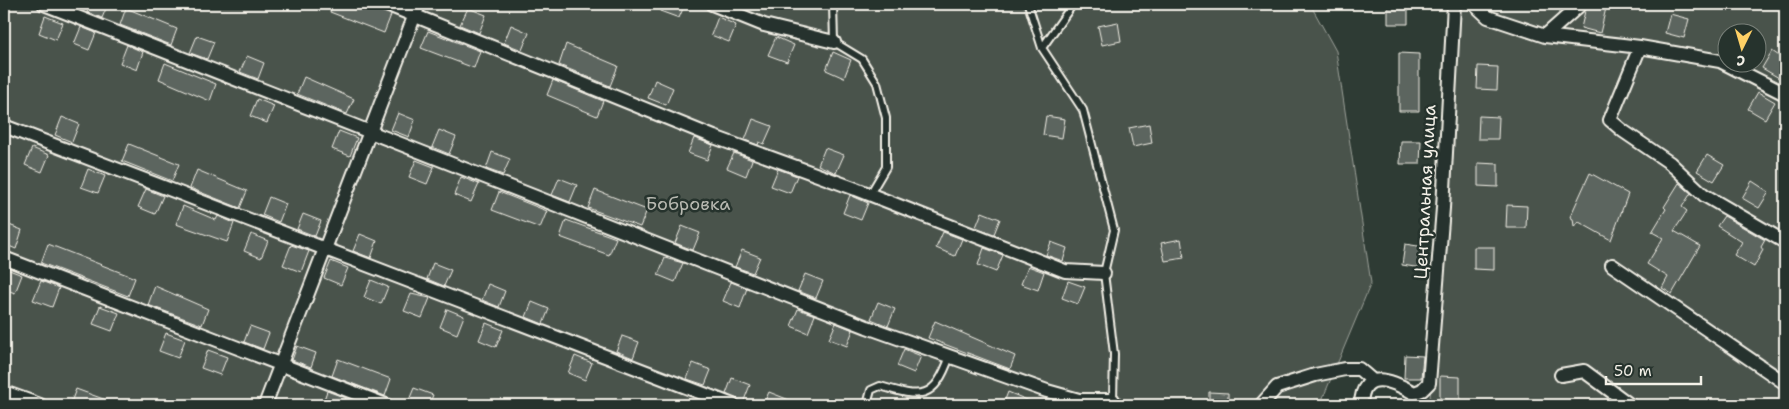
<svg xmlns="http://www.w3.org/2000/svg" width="1789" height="409" viewBox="0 0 1789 409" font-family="'Shantell Sans',sans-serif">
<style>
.green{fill:#48524c;stroke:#9ea29a;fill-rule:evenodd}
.building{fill:#5c655e;stroke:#f4f1e8}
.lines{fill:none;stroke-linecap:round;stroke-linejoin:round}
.service-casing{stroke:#f4f1e8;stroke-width:10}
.minor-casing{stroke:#f4f1e8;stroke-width:16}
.service{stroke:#26332d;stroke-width:6}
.minor{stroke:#26332d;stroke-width:12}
.labels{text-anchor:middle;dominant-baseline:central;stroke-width:5;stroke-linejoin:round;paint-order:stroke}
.street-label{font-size:18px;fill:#f4f1e8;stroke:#26332d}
.park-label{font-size:18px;fill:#b8b9b1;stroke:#26332d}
</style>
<rect width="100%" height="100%" fill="#2e3b34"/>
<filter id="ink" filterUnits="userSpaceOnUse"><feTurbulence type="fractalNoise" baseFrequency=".02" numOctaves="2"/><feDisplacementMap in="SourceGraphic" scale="10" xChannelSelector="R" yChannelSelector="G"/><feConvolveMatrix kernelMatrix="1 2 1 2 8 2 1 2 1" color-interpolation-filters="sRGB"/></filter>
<g filter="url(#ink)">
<path class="green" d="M4 4H1310L1336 51 1371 283 1320 405H4Z
M1454 4H1785V405H1441L1430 399 1443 208ZM1726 32H1756V62H1726Z"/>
<path class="building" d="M90 4H108L102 18 87 12Z
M333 4H363L391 15 384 33 330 12Z
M663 4H685L679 18 660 11Z
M1388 4H1408V24H1388Z
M1590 4 1606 8 1600 33 1581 28 1585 11Z
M126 8 177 29 171 45 120 25Z
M468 8 486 15 479 33 460 25Z
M1670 14 1689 19 1684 38 1665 33Z
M45 16 63 23 56 40 39 33Z
M718 17 736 25 729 42 711 35Z
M1118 22 1121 41 1102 45 1098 26Z
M511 25 529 33 522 50 504 43Z
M81 27 96 33 89 50 74 44Z
M428 31 480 51 474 68 421 48Z
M197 36 214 42 207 59 190 53Z
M776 37 794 45 787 62 768 55Z
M566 44 618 66 610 86 559 65Z
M127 45 143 52 137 70 120 63Z
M1772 51 1785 60V67L1779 78 1762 68Z
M833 52 851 60 844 78 826 70Z
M1399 53 1419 54V111H1399Z
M247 56 264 63 258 79 240 72Z
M165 63 216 84 210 101 159 79Z
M1478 66 1498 67 1497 90 1477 89Z
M304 77 354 99 347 114 297 94Z
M553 80 603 101 597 116 547 95Z
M655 80 673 88 666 105 648 98Z
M1758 92 1775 102 1765 119 1748 109Z
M257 99 274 106 267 123 250 116Z
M398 113 415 120 409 137 391 130Z
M1046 116 1065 119 1062 138 1043 135Z
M1479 116 1499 117 1498 139H1478Z
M62 117 79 124 72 142 55 135Z
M753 119 772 126 764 144 759 142 758 145 745 140Z
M1149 124 1152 143 1133 147 1129 128Z
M439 130 456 137 449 154 432 147Z
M339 131 357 138 350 156 332 149Z
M694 138 713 145 707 160 688 153Z
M1401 141H1421L1420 164H1400Z
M129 144 179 164 172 181 122 161Z
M32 148 49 155 42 172 25 165Z
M825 148 844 155 836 173 818 165Z
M492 152 510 159 503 175 486 169Z
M734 153 752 160 746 176 727 168Z
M1707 155 1724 165 1714 181 1697 171Z
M416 160 434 167 427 184 409 177Z
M1478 163 1498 164V187L1478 186Z
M88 169 105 176 98 193 81 187Z
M778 169 797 176 790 193 771 186Z
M197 170 247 191 240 208 190 188Z
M1590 173 1628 194 1611 240 1579 222 1574 226 1573 219 1570 217Z
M461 177 479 184 471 202 454 195Z
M559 178 577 185 570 202 552 195Z
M1752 181 1769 192 1759 208 1742 198Z
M1679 183 1691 193 1682 207 1687 211 1674 231 1700 246 1672 294 1662 288 1668 277 1647 264 1663 238 1652 232 1666 209 1664 207Z
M146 189 163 196 155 214 138 207Z
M595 190 647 210 640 227 588 208Z
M499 192 547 211 540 228 492 210Z
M850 195 868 203 861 220 843 213Z
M269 197 286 204 279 222 262 215Z
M1507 205 1527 206 1526 228H1506Z
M183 206 216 220 218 216 234 223 227 242 176 224Z
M982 212 1000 219 994 234 976 227Z
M303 214 321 221 315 236 297 229Z
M1724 216 1765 240 1761 247 1763 250 1754 267 1734 255 1742 242 1717 226Z
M566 220 616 238 609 255 560 237Z
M4 223 22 230 16 249 4 244Z
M682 226 700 233 693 250 675 243Z
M943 232 962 239 955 256 936 248Z
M251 234 268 241 261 258 244 251Z
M360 234 377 241 371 258 353 251Z
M1181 239 1184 258 1165 261 1161 243Z
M1051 242 1067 248 1063 261 1046 255Z
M48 244 135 278 128 296 41 263Z
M1405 244 1424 247 1421 268 1402 265Z
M291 245 309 251 301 272 283 265Z
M1474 247H1494V270L1474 269Z
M984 248 1003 255 996 272 978 265Z
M742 250 760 257 753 273 735 267Z
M665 258 683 263 675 282 658 275Z
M331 261 348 268 341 285 324 278Z
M433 263 451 270 444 286 427 279Z
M1028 266 1044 272 1038 290 1021 284Z
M4 268 22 275 15 293 4 289Z
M805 274 823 281 816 298 798 291Z
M371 280 388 287 381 304 364 297Z
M41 281 59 288 52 307 33 300Z
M1068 281 1085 287 1078 304 1062 298Z
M731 282 747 288 740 308 723 301Z
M488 284 505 291 499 307 482 300Z
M155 286 208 309 202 325 148 305Z
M411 294 430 298 422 318 404 311Z
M532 302 549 309 543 324 526 317Z
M878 302 895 309 888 326 871 319Z
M100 306 119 313 112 331 93 324Z
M447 309 464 316 457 334 440 327Z
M798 309 815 315 808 333 791 326Z
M935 321 1015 356 1010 369 928 338Z
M486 323 503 330 496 347 479 340Z
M836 323 853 330 847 346 829 339Z
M250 326 269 333 263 349 244 342Z
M166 333 185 340 178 358 159 351Z
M622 336 639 342 633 358 616 351Z
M297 346 316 353 311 367 292 360Z
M904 349 921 356 914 373 897 366Z
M208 350 227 357 220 375 201 368Z
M1405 355 1423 356 1421 378H1404Z
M575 356 592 363 585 380 568 373Z
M338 359 391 379 385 396 332 376Z
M693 363 711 370 705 385 687 379Z
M1440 376 1460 377V400L1440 399Z
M732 378 750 385 743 403 726 394Z
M414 388 433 395 429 405H407Z
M76 389 117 404V405H70Z
M327 391 346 398 344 405H322Z
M769 392 802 405H763Z
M1008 392 1039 405H1003Z
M1209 392 1228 393V405H1209Z"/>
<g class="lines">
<g class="service-casing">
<path id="service" d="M833 4 834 42 862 59 877 83 886 118V167L870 194
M1028 4 1042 48 1083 110 1114 230 1104 273 1114 354 1113 400
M1042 48 1073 4
M867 405 871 390 880 386C921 398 934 401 950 356"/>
</g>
<g class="minor-casing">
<path id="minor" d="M44 4 867 327 1047 391 1079 400H1113
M386 4 714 137 856 189 1065 271 1104 273
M712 4 764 25 834 42
M1474 4 1488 17 1545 36 1640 47 1720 61 1785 94
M1545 36 1581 4
M1640 47 1610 120 1623 131 1670 163 1704 195 1785 242
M4 126 733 405
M4 258 386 405
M1612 265 1785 383
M1561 375 1584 371 1630 405
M4 392 40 405
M265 405 419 4
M1261 405 1277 387 1315 375 1345 369H1359L1373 381
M1361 405C1362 367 1393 381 1414 393L1422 390 1429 383 1443 208 1454 4"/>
</g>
<use href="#service" class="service"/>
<use href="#minor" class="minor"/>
</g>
</g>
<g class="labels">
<g class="street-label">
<text transform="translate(1425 192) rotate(-87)">Центральная улица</text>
</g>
<g class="park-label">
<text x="688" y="204">Бобровка</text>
</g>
</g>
<rect width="1789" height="409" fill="none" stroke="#26332d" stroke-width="20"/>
<rect x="10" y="10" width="1769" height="389" fill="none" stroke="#f4f1e8" stroke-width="2" filter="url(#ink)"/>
<g transform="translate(1742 48) rotate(185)"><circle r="24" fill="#26332d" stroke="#787f78"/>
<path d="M0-4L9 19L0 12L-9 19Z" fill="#ffd166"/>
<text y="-8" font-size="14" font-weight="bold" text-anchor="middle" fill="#f4f1e8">С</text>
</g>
<path d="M1606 376v8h95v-8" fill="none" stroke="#f4f1e8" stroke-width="2.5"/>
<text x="1614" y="376" font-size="15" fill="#f4f1e8" stroke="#26332d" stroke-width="4" paint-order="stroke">50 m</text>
</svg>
